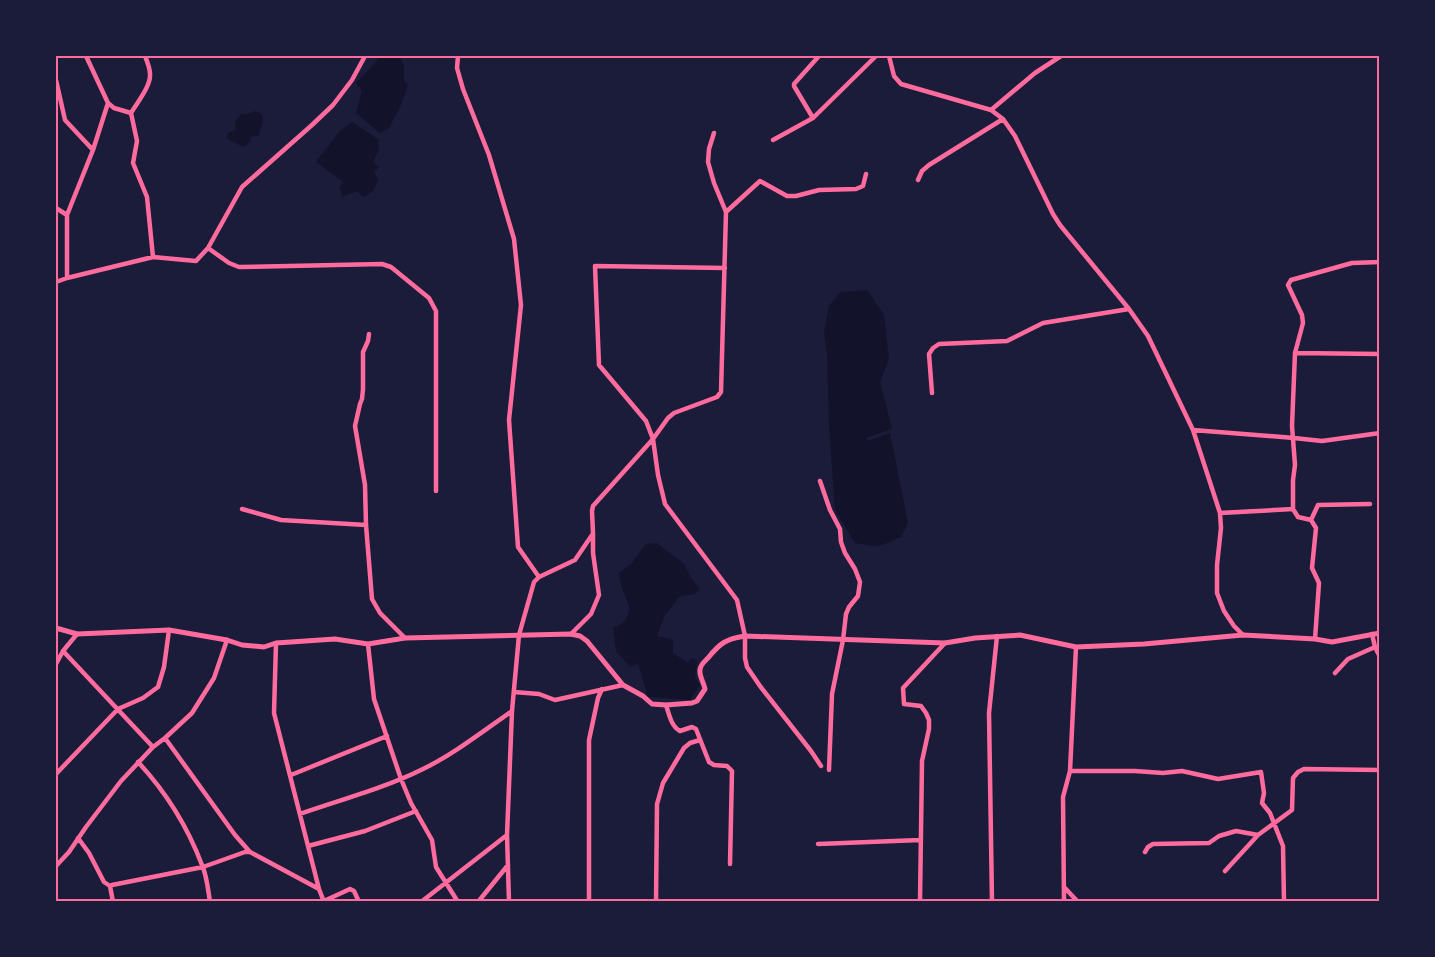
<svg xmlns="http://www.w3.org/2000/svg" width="1435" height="957" viewBox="0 0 1435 957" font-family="'Roboto Condensed',sans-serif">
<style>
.water{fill:#12122b}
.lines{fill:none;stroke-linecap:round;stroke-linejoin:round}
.minor{stroke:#ff6b9d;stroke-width:4.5}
.tertiary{stroke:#ff6b9d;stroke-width:5}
.neatline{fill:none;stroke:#ff6b9d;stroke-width:2}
</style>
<rect width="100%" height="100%" fill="#1b1b3a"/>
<path class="water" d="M380 56H398L404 64V81L408 85 400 107 389 128 380 133 356 113 362 90 356 83C364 74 373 66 380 56Z
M256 111 263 116 262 125 258 136 251 137 250 142 244 147 227 139 228 133 236 130 235 122 241 114H248Z
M352 122 379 140 378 151 373 162 379 167 374 172 378 180 374 190 364 197 357 191 342 197 340 187 343 182 316 162 340 131Z
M867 290 884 315 889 359 880 382 892 429 866 438 868 441 890 433 908 523 901 537C894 539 887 544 881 545 873 547 863 544 855 543L835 510 829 425 827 353 824 332 829 306 840 292Z
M657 543 684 564 691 578 700 589 695 594 680 596 665 615 657 636 673 640V653L688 663 692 658 697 661 695 678 700 685 690 700 648 697 638 664 630 667 616 651 613 628C624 624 626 620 630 609L621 585 619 573 631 564 646 544Z"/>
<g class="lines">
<path class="minor" d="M86 56 108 103 114 108 131 113 137 141 133 163 147 197 153 257
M458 56 457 68 463 89 489 155 514 239 521 305 509 420 518 547 539 577
M889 56 894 76 901 84 991 110 1003 119 1015 136 1053 214 1060 225 1129 309 1148 336 1193 430 1220 513 1221 528 1217 565V593L1224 611 1234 626 1243 635
M56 80 65 120 93 150
M991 110 1035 73 1061 56
M131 113C137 103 151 86 150 74 150 68 147 61 145 56
M813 118 794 86V84L819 56
M773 140 813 118 876 56
M918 180 922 171 929 165 1003 119
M56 208 67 215
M726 212 760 181 787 196H796L819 190 856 189 863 186 866 174
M208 248 229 263 239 267 382 264 391 267 429 298 436 311V491
M725 268 595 266 599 365 646 421 653 439 658 475 665 504 737 600 745 636V658L747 667 760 686 811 751 821 766
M67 278V215L93 150 108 103
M56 282 67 278 153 257 196 261 208 248 242 187 312 125 333 105 352 80 365 56
M369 334 368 341 363 352V389L362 399 360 404 355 426 365 485 366 525 372 599 380 613 405 638
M1295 353 1380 354
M932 393 929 354 933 348 939 344 1007 341 1043 323 1129 309
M1193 430 1294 438 1322 441 1380 433
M820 481 830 510 840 529 841 542 845 553 855 569 860 582 858 596 849 607 846 614 843 640 832 694 829 770
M242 509 281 520 366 525
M1220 513 1293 509
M1311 520 1318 505 1370 504
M571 634 591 614 599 595 593 553V533L592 511 593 506 653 439 668 418 674 413 717 397 721 392 726 212 714 183 708 162 709 149 714 133
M1372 634 1375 647 1380 657
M1315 639 1319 583 1312 568 1316 528 1311 520 1298 517 1293 509V480L1295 465 1292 426 1295 353 1303 323 1302 315 1288 285 1291 280 1352 263 1380 262
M276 643 274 713 319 889
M368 644 374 699 401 779 411 803 432 840 436 867 458 902
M63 651 153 747
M56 664 63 651 77 634
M1335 673 1348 659 1375 647
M514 692 539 694 555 700 623 685
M666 705C669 714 671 726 680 731L692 727 696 729 709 762 714 765 727 766 732 771 730 864
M165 738 235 835 250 852 319 889 324 902
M138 762C165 791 188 828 202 865 207 876 208 890 210 902
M1070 771H1135L1163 773 1182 771 1218 779 1261 772 1264 793 1262 803 1270 813 1283 846 1284 902
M56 774 118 709 143 698 158 687 164 667 169 630
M291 775 387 736
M300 814C340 800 385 788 423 769 454 754 483 731 512 711
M78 838 89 853 104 882 110 886
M818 844 920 840
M308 846 365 831 416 811
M1145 852 1148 847 1153 844 1209 843 1219 836 1236 831 1258 835 1292 810 1293 778 1298 772 1304 769 1380 770
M56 866 69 852 86 827 121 781 153 747 165 738 192 713 214 678 227 640
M1225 871 1258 835
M1064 887 1078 902
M324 901 350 889 354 891 359 902
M113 902 110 886 112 885 203 867 245 852H250
M421 902 507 835
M478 902 508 865
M509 902 507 835 512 711 519 635 534 582 539 577 575 560 592 535
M589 902V740L598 698 602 689
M656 902 657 804 663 783 684 748 690 743 700 740
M920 902 922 761 929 729V720L926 713 921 706 904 704 903 688 945 643
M992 902 989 713 997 636
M1064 902 1063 797 1070 771 1076 647"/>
<path class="tertiary" d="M56 628 77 634 169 630 227 640 242 645 264 647 276 643 335 639 368 644 405 638 571 634 580 636 587 641 623 685 643 696 652 704 666 705 692 703 697 701 705 689C704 683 699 676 700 670 700 665 705 661 708 658 720 643 726 639 745 636L945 643 975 638 1020 635 1076 647 1144 644 1243 635 1315 639 1332 642 1380 633"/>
</g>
<rect width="1435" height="957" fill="none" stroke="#1b1b3a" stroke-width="114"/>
<rect x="57" y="57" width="1321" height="843" class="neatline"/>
</svg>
